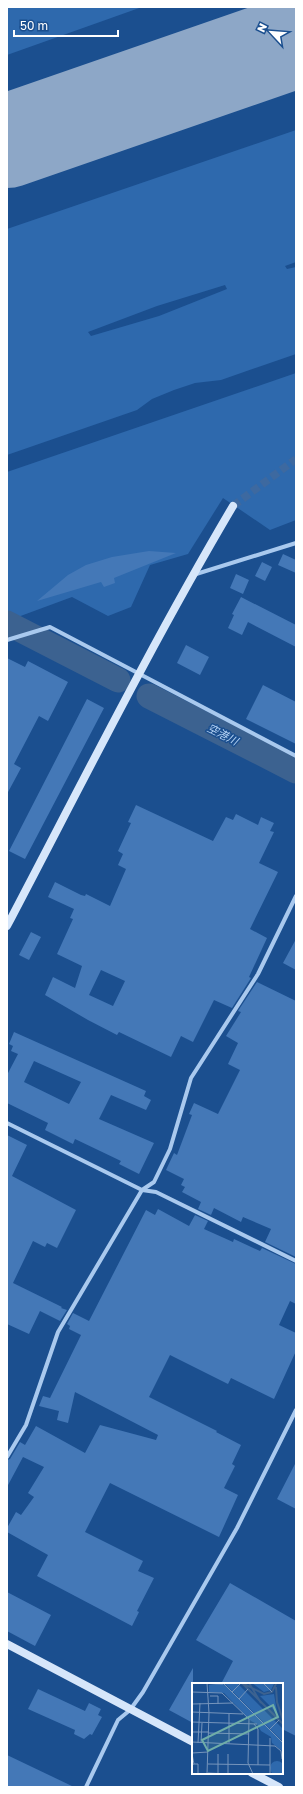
<svg xmlns="http://www.w3.org/2000/svg" width="303" height="1794" viewBox="0 0 303 1794" font-family="'Golos Text','Noto Sans JP',sans-serif">
<style>
.green{fill:#2e69ad;fill-rule:evenodd}
.lines{fill:none;stroke-linecap:round;stroke-linejoin:round}
.river{stroke:#3c6290;stroke-width:25}
.runway{stroke:#8da7c7;stroke-width:94}
.building{fill:#4478b7;fill-rule:evenodd}
.secondary-tunnel{stroke:#3d69a0;stroke-width:8;stroke-dasharray:8 4;stroke-linecap:butt}
.street{stroke:#a9c9ee;stroke-width:4}
.secondary{stroke:#d6e6fa;stroke-width:8}
.labels{text-anchor:middle;dominant-baseline:central;stroke-width:3;stroke-linejoin:round;paint-order:stroke}
.water-label{font-size:11px;font-style:italic;fill:#b5d3f5;stroke:#1b4f8f}
.inset-river{fill:none;stroke:#3c6290;stroke-width:2}
.inset-road{fill:none;stroke:#7695bc;stroke-width:1}
.view{fill:#6fada8;fill-opacity:0.15;stroke:#6fada8;stroke-width:2}
.inset-edge{fill:none;stroke:#fff;stroke-width:2}
</style>
<rect width="100%" height="100%" fill="#1b4f8f"/>
<path class="green" d="M7 7H142L7 55Z
M296 130V262L285 266 287 269 296 267V354L221 380 195 383 174 390 152 399 137 410 7 455V229ZM225 285 227 289 159 316 91 336 88 332 157 306Z
M296 373V520L270 530 223 498 188 554 150 565 131 607 108 616 72 597 7 621V472Z"/>
<g class="lines">
<path class="river" d="M7 623 118 680
M149 696 296 771"/>
<path class="runway" d="M7 141 296 41"/>
</g>
<path class="building" d="M149 551 176 553 114 578 115 583 104 587 101 582 37 601 68 575 86 565 112 557Z
M283 554 296 560V573L278 565Z
M262 562 272 567 265 581 255 576Z
M236 574 249 580 243 594 230 588Z
M241 597 296 625V647L248 622 242 635 228 628 234 615 232 614Z
M186 645 209 657 200 675 177 663Z
M7 658 25 667 28 661 68 682 48 721 39 716 14 764 21 768 7 794Z
M263 685 296 702V744L246 719Z
M87 699 104 708 25 859 9 851Z
M136 805 213 841 226 817 233 820 236 814 258 825 261 817 274 823 270 831 274 832 259 863 278 872 250 929 267 938 249 977 251 978 232 1008 214 1000 193 1042 181 1036 171 1057 119 1032 117 1035 88 1020 45 995 53 977 75 988 82 966 57 954 73 919 70 918 74 909 48 897 55 882 81 895 85 896 86 894 110 906 126 869 118 865 123 854 118 851 131 823 128 822ZM101 970 125 981 113 1006 89 995Z
M31 932 41 937 29 960 19 955Z
M296 939V970L283 963Z
M257 982 296 1001V1257L265 1242 271 1229 243 1217 241 1222 214 1208 211 1215 198 1209 201 1202 182 1192 185 1187 181 1185 184 1179 166 1170 174 1153 177 1155 192 1115 189 1114 194 1103 218 1114 240 1070 228 1064 238 1043 226 1036 241 1012 238 1011Z
M14 1032 146 1091 144 1096 151 1100 146 1110 111 1095 99 1119 154 1143 139 1174 119 1164 121 1161 75 1139 73 1144 45 1130 48 1123 7 1103V1075L18 1054 11 1051 13 1046 9 1044ZM34 1061 81 1082 69 1104 24 1082Z
M7 1135 27 1145 12 1176 76 1210 57 1248 47 1243 45 1247 33 1241 13 1283 62 1307 61 1308 67 1310 60 1321 40 1311 29 1334 7 1324Z
M158 1209 189 1226 195 1215 208 1221 204 1229 233 1242 234 1239 260 1251 262 1248 296 1264V1304L290 1301 279 1325 296 1333V1351L274 1399 231 1378 228 1384 170 1355 149 1397 217 1431 216 1432 241 1445 232 1464 235 1466 224 1488 238 1495 219 1537 110 1483 85 1532 143 1561 138 1571 154 1578 137 1611 139 1612 132 1626 37 1576 48 1555 7 1532V1528L16 1512 21 1515 34 1497 28 1493 44 1467 23 1457 7 1487V1460L10 1459 20 1442 25 1445 36 1426 85 1453 100 1425 156 1440 158 1435 75 1392 68 1423 57 1420 59 1411 39 1406 43 1396 50 1398 81 1335 69 1329 70 1326 67 1324 73 1313 89 1321 146 1210 155 1215Z
M296 1462V1509L277 1499Z
M230 1583 296 1621V1736L282 1729V1684H221L233 1661 196 1640Z
M7 1592 51 1615 35 1646 7 1631Z
M193 1668V1723L169 1710Z
M38 1689 85 1711 89 1703 101 1709 98 1715 102 1717 92 1735 90 1734 84 1739 74 1734 75 1730 28 1709Z
M7 1755 74 1787H7Z"/>
<g class="lines">
<path class="secondary-tunnel" d="M233 506 296 459"/>
<path class="street" d="M193 575 296 543
M7 640 50 627 296 756
M7 1123 142 1190 156 1192 296 1261
M7 1457 26 1425 58 1332 142 1190 154 1182 170 1149 191 1078 258 974 296 896
M86 1787 118 1720 130 1710 143 1692 237 1528 296 1410"/>
<path class="secondary" d="M7 926C81 785 152 643 233 506
M7 1644 193 1742
M252 1773 279 1787"/>
</g>
<g class="labels">
<g class="water-label">
<text transform="translate(223 734) rotate(27)">空港川</text>
</g>
</g>
<g transform="translate(192 1683)">
<rect width="91" height="91" fill="#1b4f8f"/>
<path d="M31 0 91 60V76L90 68 80 60 79 54 69 48 65 41 59 38 32 10 17 9V2ZM32 0H45L91 46V59ZM60 0H82V1L79 7 72 9ZM82 11 85 29V30L68 13ZM78 85a7 7 0 1 1 14 0a7 7 0 1 1-14 0Z" fill="#2e69ad"/>
<path class="inset-river" d="M50 0 72 11 80 9 84 1M50 0 91 41M57 0 69 20M84 4 85 19 91 37"/>
<path class="inset-road" d="M0 0 31 1M15 0 17 30 15 91M31 0 91 60M71 0 80 9M0 9 30 10 57 36 56 80 61 91M40 9 49 0M18 13H26V21M47 16 56 6M0 21 41 20M0 29 51 31M0 39 65 41M62 41 66 46V82M78 46 87 37M0 49H17M16 50 57 51M0 59 83 63 89 68 90 76M6 60 8 20M9 60 10 40M37 60V31M0 70 16 69M0 71 2 81 0 82M2 81H6V90M16 81 78 82M16 90 37 91M26 91V71M36 91V71M78 91V55"/>
<path class="view" d="M81 22 86 34 16 68 10 57Z"/>
<rect width="91" height="91" class="inset-edge"/>
</g>
<rect width="303" height="1794" fill="none" stroke="#ffffff" stroke-width="16"/>
<g transform="translate(271 32) rotate(296)" stroke="#1b4f8f" stroke-width="3" paint-order="stroke">
<path d="M0-3L7 15L0 10L-7 15Z" fill="#ffffff"/>
<text y="-6" font-size="11" font-weight="bold" text-anchor="middle" fill="#ffffff">N</text>
</g>
<path d="M14 30v6h104v-6" fill="none" stroke="#ffffff" stroke-width="2"/>
<text x="20" y="30" font-size="12" fill="#ffffff" stroke="#1b4f8f" stroke-width="3" paint-order="stroke">50 m</text>
</svg>
